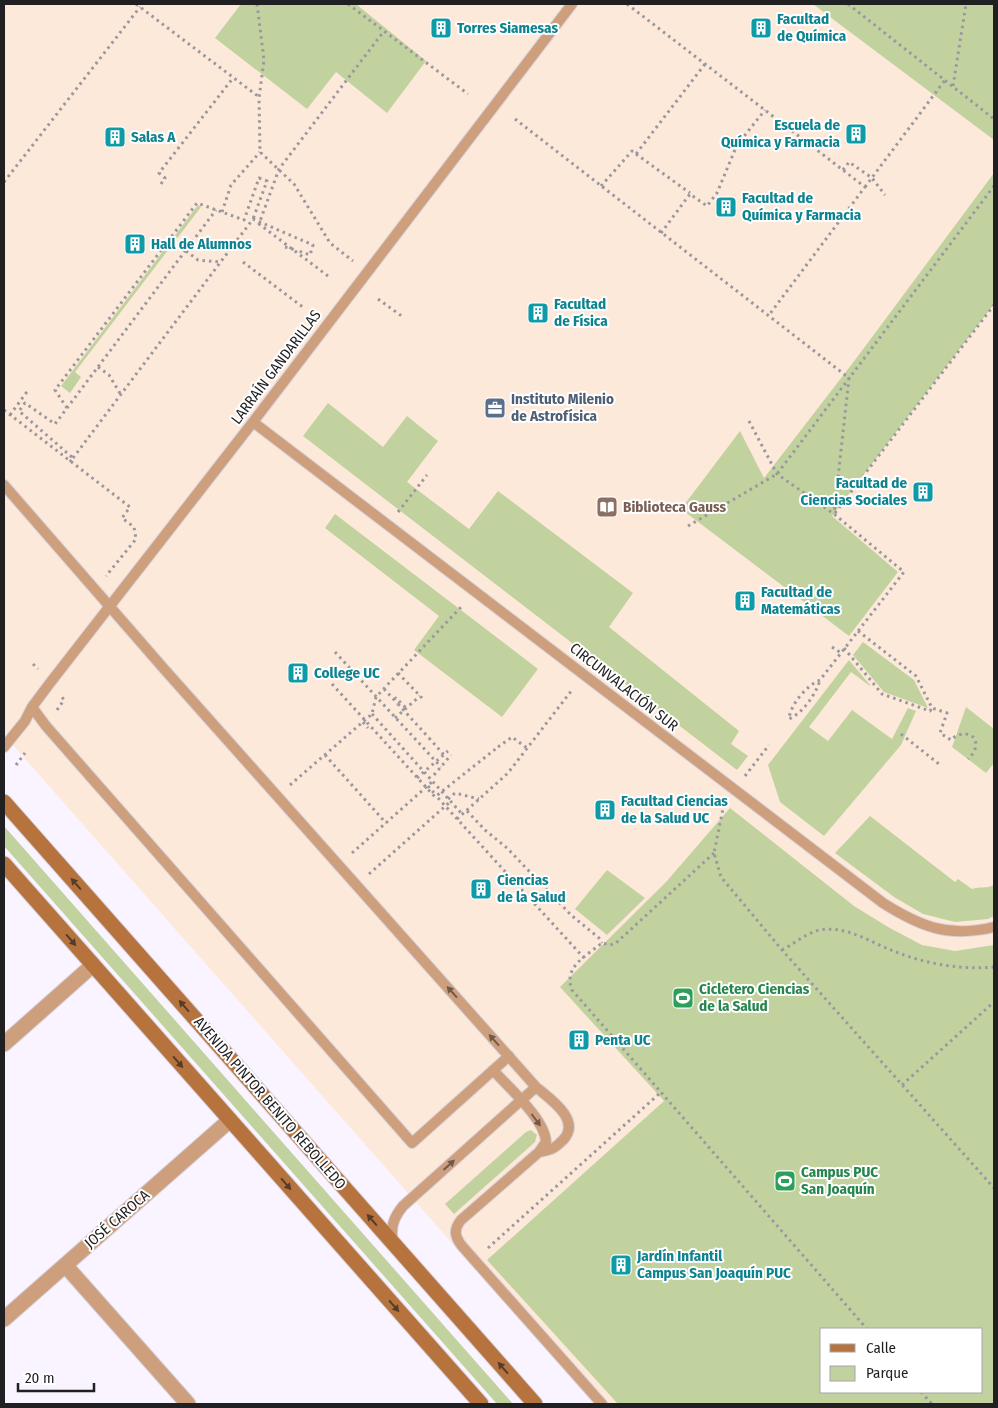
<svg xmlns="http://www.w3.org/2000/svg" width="998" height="1408" viewBox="0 0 998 1408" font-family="'Fira Sans Condensed',sans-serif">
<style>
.education{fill:#fde9d9;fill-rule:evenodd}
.green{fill:#c2d29f;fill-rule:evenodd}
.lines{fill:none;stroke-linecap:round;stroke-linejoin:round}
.lane-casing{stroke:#d6d2dc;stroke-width:12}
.street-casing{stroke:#d6d2dc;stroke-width:17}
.secondary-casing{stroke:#d6d2dc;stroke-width:17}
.path{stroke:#9b979f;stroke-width:3;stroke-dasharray:2.5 4;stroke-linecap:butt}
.lane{stroke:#ce9f7d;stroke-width:10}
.street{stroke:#ce9f7d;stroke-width:15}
.secondary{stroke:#b7733d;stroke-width:15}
.path-bridge{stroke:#9b979f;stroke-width:3;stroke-dasharray:2.5 4;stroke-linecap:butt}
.oneway{fill:#553c2b}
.oneway2{fill:#6e594b}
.labels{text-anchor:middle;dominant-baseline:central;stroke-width:4;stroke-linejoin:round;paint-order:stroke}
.culture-label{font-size:15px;font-weight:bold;fill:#0d838f;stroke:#fff;text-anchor:start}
.street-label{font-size:15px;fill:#201f22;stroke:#fff}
.service-label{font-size:15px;font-weight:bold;fill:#4e5e75;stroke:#fff;text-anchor:start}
.education-label{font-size:15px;font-weight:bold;fill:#785e54;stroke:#fff;text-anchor:start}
.leisure-label{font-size:15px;font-weight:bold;fill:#27864d;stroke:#fff;text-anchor:start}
</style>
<rect width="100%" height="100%" fill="#f9f4ff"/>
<path class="education" d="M4 4H994V1404H594L4 735ZM822 1329H982V1392H822Z"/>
<path class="green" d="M241 4H356L426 61 387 113 336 72 307 109 215 38Z
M813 4H994V140L826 14Z
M994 173V304L832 516 898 572 849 636 681 509 740 431 764 478 855 360Z
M198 205 201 207 75 372 81 377 70 393 61 386Z
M328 403 383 447 407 416 438 441 407 482 469 529 498 491 633 593 609 627 739 731 731 744 748 756 737 770 303 436Z
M335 514 538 669 502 717 414 650 439 616 325 528Z
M863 642 914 680 928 708 884 692 853 655Z
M849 660 870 685V686L851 672 809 727 828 741 852 710 892 739 908 708 916 711 901 745 824 836 780 802 768 765Z
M966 707 994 729V763L986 773 952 747Z
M730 808 854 906 888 927 922 945 955 951 994 945V1404H618L487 1260 664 1101 560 987 666 882ZM822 1329H982V1392H822Z
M870 816 955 882 958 879 972 889C980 886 986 889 994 885V916L988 919 955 922 923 914 894 897 835 853Z
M4 826 513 1404H497L4 846Z
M607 870 645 898 607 935 575 909Z
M531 1130 537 1135 535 1142 454 1214 445 1204 526 1132Z"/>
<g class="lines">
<g class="lane-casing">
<path id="lane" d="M253 422 883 903C921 927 949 938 994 927
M4 485 165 670 536 1087 403 1206C394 1217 390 1227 393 1242
M32 707 46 726 412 1143 509 1056
M4 747 25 721 32 707 50 683 253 422 572 4
M493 1070C509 1088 545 1119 546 1142L539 1152 461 1220C453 1230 455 1237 462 1246L602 1404
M536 1087C550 1099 582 1120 563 1140 560 1143 555 1148 551 1149 547 1151 543 1151 539 1152"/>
</g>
<g class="street-casing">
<path id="street" d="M4 1044 93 965
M65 1265 188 1404
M4 1319 230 1120"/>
</g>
<g class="secondary-casing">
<path id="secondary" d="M4 802 535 1404
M4 864 481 1404"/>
</g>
<path class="path" d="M136 4 259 97
M257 4 264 60 259 98 260 152 294 184 330 243 353 261
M348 4 468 94
M627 4 865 187 769 315
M848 4 994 119
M953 86 966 4
M515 119 849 378 834 514
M636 154 690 193
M843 170 849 162 872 178 885 195
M4 182 140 7
M161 184 165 178 159 173 233 78
M601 186 632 151 636 154 705 64
M865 187 945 80
M222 212 231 185 260 152
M661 233 690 194 707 206 717 193 737 145 765 110
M186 251 198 260 220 262
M243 262 304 308
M328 276 259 224 279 169 384 31
M378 299 403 317
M98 367 109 375 121 395
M67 408 55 390 197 203 244 220 259 178 267 181 253 219
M4 410 130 507 122 518 134 527 136 539 106 576
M10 415 29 389
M749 421 777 474 834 514 904 572 820 680C807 685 790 705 789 719 803 713 816 694 820 680
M73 458 253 219 313 245 310 255 296 250
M70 462 73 458 19 411 25 403 55 424 216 210
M398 512 427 475
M835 513 994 305
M688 526 777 474 994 186
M858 631 916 676 932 708 947 713 940 733 951 740C960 730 980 732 975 749 974 753 971 756 968 759
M832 647 841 653
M844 648 882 694 930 711 932 708
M335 652 441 767
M33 664 38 669
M398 673 422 698
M384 689 398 704
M394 699 396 698 406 708
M57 710 64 700 62 697
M372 714 462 814
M395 718 420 696
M363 722 368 728
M901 734 939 764
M429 738 444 755
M498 747 512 737 527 748
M325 755 386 823
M16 765 25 753
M434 775 451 755
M745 776 769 745
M290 785 372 714 376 697 462 606
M428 786 434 793
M438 798 584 958
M448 799 455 793 479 799
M724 804 714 853 721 877 782 950 994 1188
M467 811 485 830 507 848 571 915 599 938 602 943
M457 819 508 773 572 690
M352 853 433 781
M714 853 616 943 610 945 602 943C586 956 563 967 572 990L867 1329
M369 874 451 801
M782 950C792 945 804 935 816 931 844 923 871 943 896 952 927 964 961 970 994 967
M902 1085 994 1002
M488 1248 660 1093
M921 1392 932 1404"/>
<use href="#lane" class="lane"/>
<use href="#street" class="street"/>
<use href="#secondary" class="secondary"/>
<path class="path-bridge" d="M285 247 296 250
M332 684 435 797 498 747
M398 704 429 738
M417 778 448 751"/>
</g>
<defs><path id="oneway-solid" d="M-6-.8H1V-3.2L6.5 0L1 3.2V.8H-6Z" transform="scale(1.25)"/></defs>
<g class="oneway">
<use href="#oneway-solid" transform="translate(76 884) rotate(-131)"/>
<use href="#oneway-solid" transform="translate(71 940) rotate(49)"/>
<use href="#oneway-solid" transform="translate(184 1006) rotate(-131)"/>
<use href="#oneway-solid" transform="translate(178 1062) rotate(49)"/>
<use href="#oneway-solid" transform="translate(286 1184) rotate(49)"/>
<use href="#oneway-solid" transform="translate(372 1220) rotate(-131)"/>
<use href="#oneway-solid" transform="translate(394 1306) rotate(49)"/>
<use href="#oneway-solid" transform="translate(503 1368) rotate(-131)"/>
</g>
<g class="oneway2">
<use href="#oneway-solid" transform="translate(452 992) rotate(-132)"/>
<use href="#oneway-solid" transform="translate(494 1040) rotate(-132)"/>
<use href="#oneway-solid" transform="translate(536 1120) rotate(53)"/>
<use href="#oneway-solid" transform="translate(449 1165) rotate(-42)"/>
</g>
<defs>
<g id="building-square" transform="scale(1.125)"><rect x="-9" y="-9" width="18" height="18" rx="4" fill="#0f9aa8" stroke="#fff"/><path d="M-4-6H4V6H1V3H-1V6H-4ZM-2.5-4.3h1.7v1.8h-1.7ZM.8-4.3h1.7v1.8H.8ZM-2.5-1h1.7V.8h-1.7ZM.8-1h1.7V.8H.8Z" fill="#fff"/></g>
<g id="office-square" transform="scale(1.125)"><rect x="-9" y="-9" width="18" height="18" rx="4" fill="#5c6f8a" stroke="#fff"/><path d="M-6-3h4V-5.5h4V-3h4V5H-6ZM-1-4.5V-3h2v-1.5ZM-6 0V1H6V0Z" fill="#fff"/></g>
<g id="library-square" transform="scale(1.125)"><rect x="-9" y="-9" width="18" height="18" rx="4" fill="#8d6e63" stroke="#fff"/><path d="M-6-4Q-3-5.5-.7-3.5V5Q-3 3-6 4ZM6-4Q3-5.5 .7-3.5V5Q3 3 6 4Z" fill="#fff"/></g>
<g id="stadium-square" transform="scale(1.125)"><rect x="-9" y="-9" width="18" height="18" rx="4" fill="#2e9e5b" stroke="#fff"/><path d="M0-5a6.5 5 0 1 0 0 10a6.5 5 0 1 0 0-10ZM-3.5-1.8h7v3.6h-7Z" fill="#fff"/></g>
</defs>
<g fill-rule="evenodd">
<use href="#building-square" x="441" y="28"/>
<use href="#building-square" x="761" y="28"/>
<use href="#building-square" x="856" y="134"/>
<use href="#building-square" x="115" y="137"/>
<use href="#building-square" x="726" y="207"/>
<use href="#building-square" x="135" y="244"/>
<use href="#building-square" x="538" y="313"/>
<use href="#office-square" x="495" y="408"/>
<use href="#building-square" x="923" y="492"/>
<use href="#library-square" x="607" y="507"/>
<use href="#building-square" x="745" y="601"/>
<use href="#building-square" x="298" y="673"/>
<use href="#building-square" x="605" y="810"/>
<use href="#building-square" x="481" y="889"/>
<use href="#stadium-square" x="683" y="998"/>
<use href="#building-square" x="579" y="1040"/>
<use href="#stadium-square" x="785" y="1181"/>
<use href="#building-square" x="621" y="1265"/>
</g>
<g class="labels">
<g class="culture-label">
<text x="777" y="19">Facultad<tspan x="777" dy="17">de Química</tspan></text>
<text x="457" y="28">Torres Siamesas</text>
<text x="840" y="125" text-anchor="end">Escuela de<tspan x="840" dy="17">Química y Farmacia</tspan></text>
<text x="131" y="137">Salas A</text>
<text x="742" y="198">Facultad de<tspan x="742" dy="17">Química y Farmacia</tspan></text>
<text x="151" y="244">Hall de Alumnos</text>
<text x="554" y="304">Facultad<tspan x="554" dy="17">de Física</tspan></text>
<text x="907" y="483" text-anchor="end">Facultad de<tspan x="907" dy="17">Ciencias Sociales</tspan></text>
<text x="761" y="592">Facultad de<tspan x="761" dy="17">Matemáticas</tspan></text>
<text x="314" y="673">College UC</text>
<text x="621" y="801">Facultad Ciencias<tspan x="621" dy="17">de la Salud UC</tspan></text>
<text x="497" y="880">Ciencias<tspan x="497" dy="17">de la Salud</tspan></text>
<text x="595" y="1040">Penta UC</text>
<text x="637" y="1256">Jardín Infantil<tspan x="637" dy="17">Campus San Joaquín PUC</tspan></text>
</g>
<g class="street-label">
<text transform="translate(276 367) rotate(-53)">LARRAÍN GANDARILLAS</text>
<text transform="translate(624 687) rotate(38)">CIRCUNVALACIÓN SUR</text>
<text transform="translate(270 1103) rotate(49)">AVENIDA PINTOR BENITO REBOLLEDO</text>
<text transform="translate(117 1219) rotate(-41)">JOSÉ CAROCA</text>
</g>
<g class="service-label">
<text x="511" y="399">Instituto Milenio<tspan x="511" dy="17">de Astrofísica</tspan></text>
</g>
<g class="education-label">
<text x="623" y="507">Biblioteca Gauss</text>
</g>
<g class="leisure-label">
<text x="699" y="989">Cicletero Ciencias<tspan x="699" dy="17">de la Salud</tspan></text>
<text x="801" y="1172">Campus PUC<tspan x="801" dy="17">San Joaquín</tspan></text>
</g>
</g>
<rect width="998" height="1408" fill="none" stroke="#201f22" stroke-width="10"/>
<rect x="820" y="1328" width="162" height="65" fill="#ffffff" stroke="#a6a5a7"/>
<rect x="830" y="1344" width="25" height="8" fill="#b7733d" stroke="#a6a5a7"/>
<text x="866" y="1353" font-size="15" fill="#201f22">Calle</text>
<rect x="830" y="1366" width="25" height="15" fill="#c2d29f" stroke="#a6a5a7"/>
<text x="866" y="1378" font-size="15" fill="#201f22">Parque</text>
<path d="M18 1383v8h76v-8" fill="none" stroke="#201f22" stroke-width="2.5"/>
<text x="25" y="1383" font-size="15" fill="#201f22" stroke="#ffffff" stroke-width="4" paint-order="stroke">20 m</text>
</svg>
